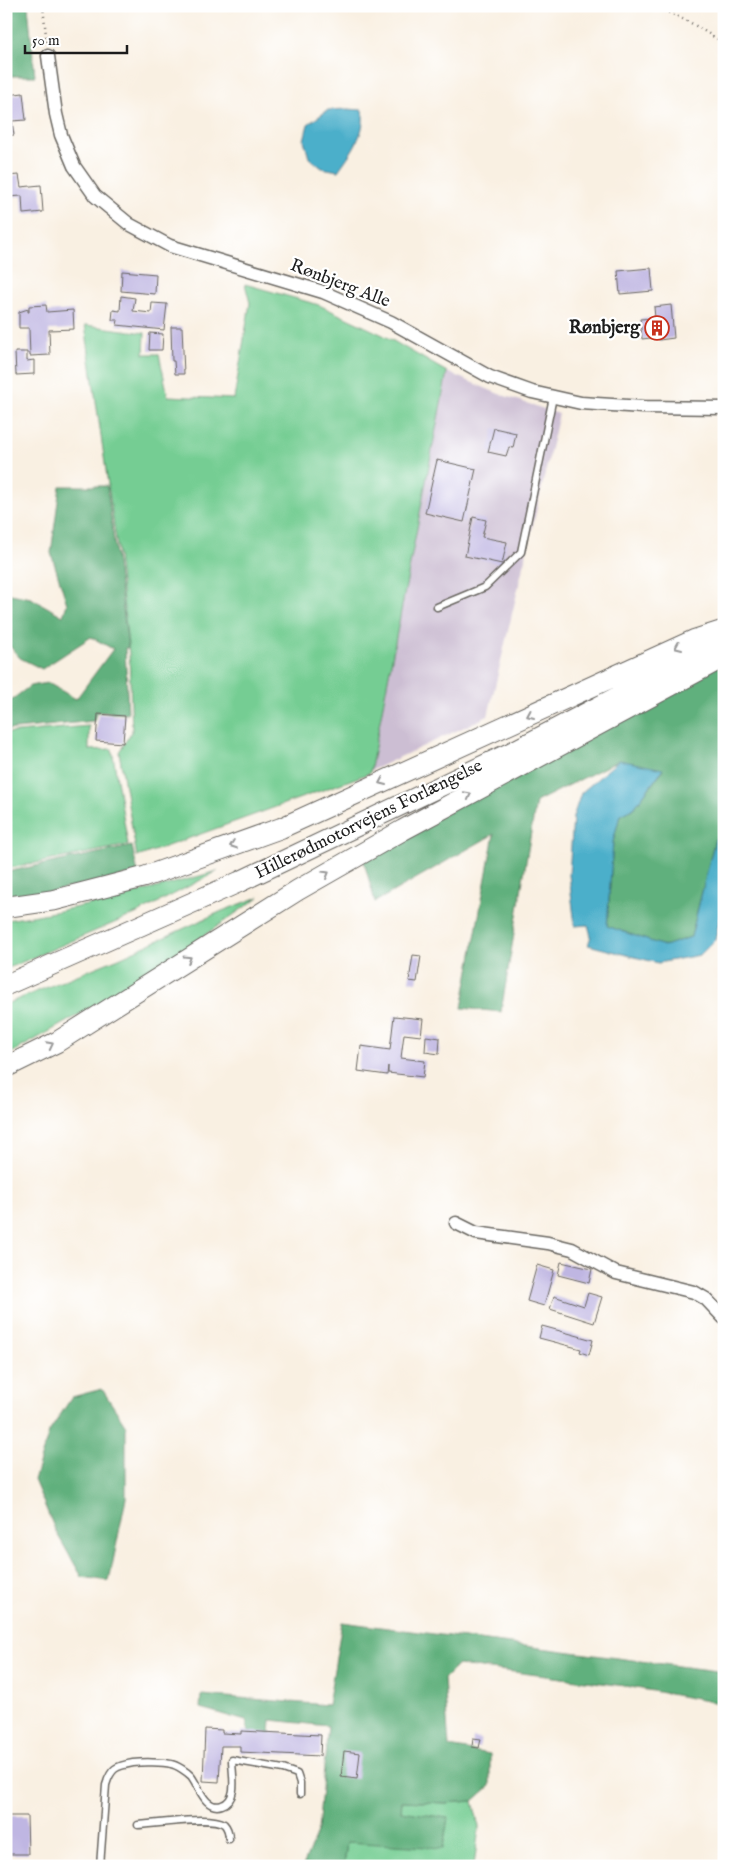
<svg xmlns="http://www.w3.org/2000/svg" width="730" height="1872" viewBox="0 0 730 1872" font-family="'IM FELL English',serif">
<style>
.industrial{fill:#ccbed3}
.green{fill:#75cd93;stroke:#487458}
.forest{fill:#60b07d;stroke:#3e664c}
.water{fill:#4bafca;stroke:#346673}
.building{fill:#bfb6e2}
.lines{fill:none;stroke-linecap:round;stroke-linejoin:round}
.service-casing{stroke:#696661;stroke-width:9}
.minor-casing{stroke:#696661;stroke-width:15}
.trunk-casing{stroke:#696661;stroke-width:22}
.path{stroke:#696661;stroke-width:2.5;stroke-dasharray:1 4;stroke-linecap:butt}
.service{stroke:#fff;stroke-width:6}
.minor{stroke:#fff;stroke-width:12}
.trunk{stroke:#fff;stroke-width:20}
.oneway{stroke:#999}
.labels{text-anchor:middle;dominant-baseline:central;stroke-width:4.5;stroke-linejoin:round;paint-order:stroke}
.street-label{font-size:18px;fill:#1c1c1c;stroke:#fff}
.poi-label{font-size:18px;font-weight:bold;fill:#1c1c1c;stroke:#fff;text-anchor:end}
</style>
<rect width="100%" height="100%" fill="#fff"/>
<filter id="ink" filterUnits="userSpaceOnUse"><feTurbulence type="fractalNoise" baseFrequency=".02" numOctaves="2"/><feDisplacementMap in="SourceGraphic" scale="10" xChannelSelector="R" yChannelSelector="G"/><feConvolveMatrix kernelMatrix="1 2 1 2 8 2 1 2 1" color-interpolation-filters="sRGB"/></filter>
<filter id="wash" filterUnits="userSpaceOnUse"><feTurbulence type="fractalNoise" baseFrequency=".0096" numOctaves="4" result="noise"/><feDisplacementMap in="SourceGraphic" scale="20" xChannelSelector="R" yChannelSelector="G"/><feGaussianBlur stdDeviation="1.12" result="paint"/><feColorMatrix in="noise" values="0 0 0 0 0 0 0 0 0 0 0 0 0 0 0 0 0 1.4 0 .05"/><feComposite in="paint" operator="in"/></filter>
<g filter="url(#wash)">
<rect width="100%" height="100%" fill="#f9f0e2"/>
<path class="industrial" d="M447 372 499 394 559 414 488 716 370 771Z"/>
<path class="green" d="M245 284 319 305 383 335 447 372 370 773 137 857 119 752 132 731 129 654 117 547 85 325 145 333 144 354H159L168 396 234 399 250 303Z
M89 726V750L112 749 128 845 6 869V733Z
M218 871 140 912 6 969V920C78 910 149 890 218 871Z
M259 897 182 951 103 1001 6 1056V1004L119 958 222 911Z
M402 1801 445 1803 473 1801 479 1827 474 1866H344L347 1842 401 1811Z"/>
<path class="forest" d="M6 6H28L35 76H6Z
M60 486H107L128 648H125L128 714 96 712 94 721 6 730V704L30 686 48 683 76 699 113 649 91 637 42 669 20 658 6 642V593L31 598 63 616 67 604 51 553Z
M724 662V834L715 839 691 937 664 946 607 926 613 842 620 815 634 808 663 770 619 760 536 802 501 1012 462 1008 494 834 375 902 363 858Z
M132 846 138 873 36 895 6 897V872Z
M102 1389 126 1426V1498L109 1581 82 1577 56 1532 34 1480 49 1432 72 1397Z
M342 1622 724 1672V1704L625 1686 458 1665 444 1679 449 1747 490 1754V1786L473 1801 445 1803 402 1801 401 1811 448 1818 443 1848 347 1842 344 1866H303L318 1830 328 1726 271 1720 270 1733 249 1732 246 1721 200 1708 201 1695 328 1705Z"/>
<path class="water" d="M348 109 362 110C368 131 350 154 338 171L322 168 309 158 304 140 308 124 328 110Z
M619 760 663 769 634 808 620 815 613 842 607 926 664 946 691 937 715 839 724 834V899L715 940 700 955 658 963 588 945 591 936 588 925 575 926 569 875 573 817 581 793Z"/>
<g id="blocks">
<path class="building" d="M23 93 26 120 12 121 14 135 6 136V109H10L8 95Z
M19 175 21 187 41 185 43 212 23 214 22 196 7 197 6 176Z
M651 268 653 291 620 294 618 271Z
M122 271 156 274 155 294 121 291Z
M121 296 135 298 133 311 151 313 152 303 167 304 164 330 117 325 118 320H112L113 310 120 311Z
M46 305 47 312 73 310 74 329 49 330 50 355 30 356 29 328H19V312L28 309V312H29V306Z
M671 305 674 338 659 340V337L642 339 640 319 655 318 654 307Z
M171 327H182L184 374H175L174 361H172Z
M150 333 163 334 162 350H149Z
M15 352H27V361L34 360V374L16 375Z
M494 428 516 433 513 448 509 447 506 456 488 452Z
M437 460 476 469 464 522 425 513Z
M473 517 486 520 482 537 507 542 502 564 465 556Z
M98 714 125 716 123 743 96 741Z
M413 955 421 956 417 982 409 981Z
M394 1016 423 1019 421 1036 404 1034 401 1058 425 1061 423 1077 388 1073V1066L387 1075 358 1071 361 1046 390 1050Z
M426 1036 440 1038 439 1054 425 1052Z
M561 1262 592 1269 589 1283 558 1275Z
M537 1265 554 1270 544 1306 527 1301Z
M588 1293 602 1297 594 1323 550 1309 554 1296 584 1306Z
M542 1326 593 1340 589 1355 580 1352 581 1349 539 1338Z
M205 1729 222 1730V1733L241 1734V1731L321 1735 320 1756 240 1752V1746H221L219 1782 203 1781Z
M473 1738 481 1739 479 1748 472 1747Z
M344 1751 360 1753 357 1779 341 1777Z
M6 1816H27L28 1854H6Z"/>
</g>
</g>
<g filter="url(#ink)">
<use href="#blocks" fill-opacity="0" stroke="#696661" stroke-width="1"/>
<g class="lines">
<g class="service-casing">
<path id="service" d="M437 607 485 587 521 552 553 397
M138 1825C155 1824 212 1815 224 1824 228 1828 229 1834 229 1839
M100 1866 106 1785C111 1768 116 1766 133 1763 142 1762 163 1762 171 1764 177 1765 187 1772 191 1776 199 1786 205 1811 222 1805 239 1800 232 1774 232 1760L283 1769 297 1774 300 1783V1794"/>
</g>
<g class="minor-casing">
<path id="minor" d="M48 56 56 114 61 135 74 166 95 196 129 224 170 246 323 292 391 322 490 377 532 392 581 403 643 407 724 408
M456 1223 476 1233 548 1243 572 1249 616 1273 694 1292 706 1299 724 1318"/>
</g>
<g class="trunk-casing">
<path id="trunk" d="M6 907 55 900 144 877 281 828 694 640 722 631
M6 985 239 882 510 753 724 641
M6 1067 57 1042 298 890 403 830 724 657"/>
</g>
<path class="path" d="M43 6 47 45
M655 6 691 23 724 43"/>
<use href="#service" class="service"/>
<use href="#minor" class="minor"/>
<use href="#trunk" class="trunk"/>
</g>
<defs><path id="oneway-chevron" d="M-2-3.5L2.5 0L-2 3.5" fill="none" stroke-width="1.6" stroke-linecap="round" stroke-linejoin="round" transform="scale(1.25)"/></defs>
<g class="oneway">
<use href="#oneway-chevron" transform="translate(678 647) rotate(156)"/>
<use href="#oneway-chevron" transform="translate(530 715) rotate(156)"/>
<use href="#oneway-chevron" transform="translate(382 782) rotate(156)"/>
<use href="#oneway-chevron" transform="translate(468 795) rotate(-28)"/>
<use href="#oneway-chevron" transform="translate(233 845) rotate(160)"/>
<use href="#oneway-chevron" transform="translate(326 874) rotate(-30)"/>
<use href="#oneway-chevron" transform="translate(188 959) rotate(-32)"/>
<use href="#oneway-chevron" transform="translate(50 1045) rotate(-27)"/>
</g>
</g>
<defs>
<g id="building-ring" transform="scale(1.25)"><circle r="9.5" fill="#fff" stroke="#c8321e" stroke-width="1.5"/><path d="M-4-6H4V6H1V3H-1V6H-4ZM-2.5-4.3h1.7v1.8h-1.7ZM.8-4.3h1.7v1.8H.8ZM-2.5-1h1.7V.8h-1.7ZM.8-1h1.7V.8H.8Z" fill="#c8321e"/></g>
</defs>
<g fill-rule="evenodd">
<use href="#building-ring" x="657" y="328"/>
</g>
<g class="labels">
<g class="street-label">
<text transform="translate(340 284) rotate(21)">Rønbjerg Alle</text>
<text transform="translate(369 820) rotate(-26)">Hillerødmotorvejens Forlængelse</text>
</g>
<g class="poi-label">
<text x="640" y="328">Rønbjerg</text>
</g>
</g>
<rect width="730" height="1872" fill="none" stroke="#fff" stroke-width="25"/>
<path d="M25 45v8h102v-8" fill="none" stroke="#1c1c1c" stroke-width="2.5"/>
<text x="32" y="45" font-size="15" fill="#1c1c1c" stroke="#ffffff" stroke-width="4" paint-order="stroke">50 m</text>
</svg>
